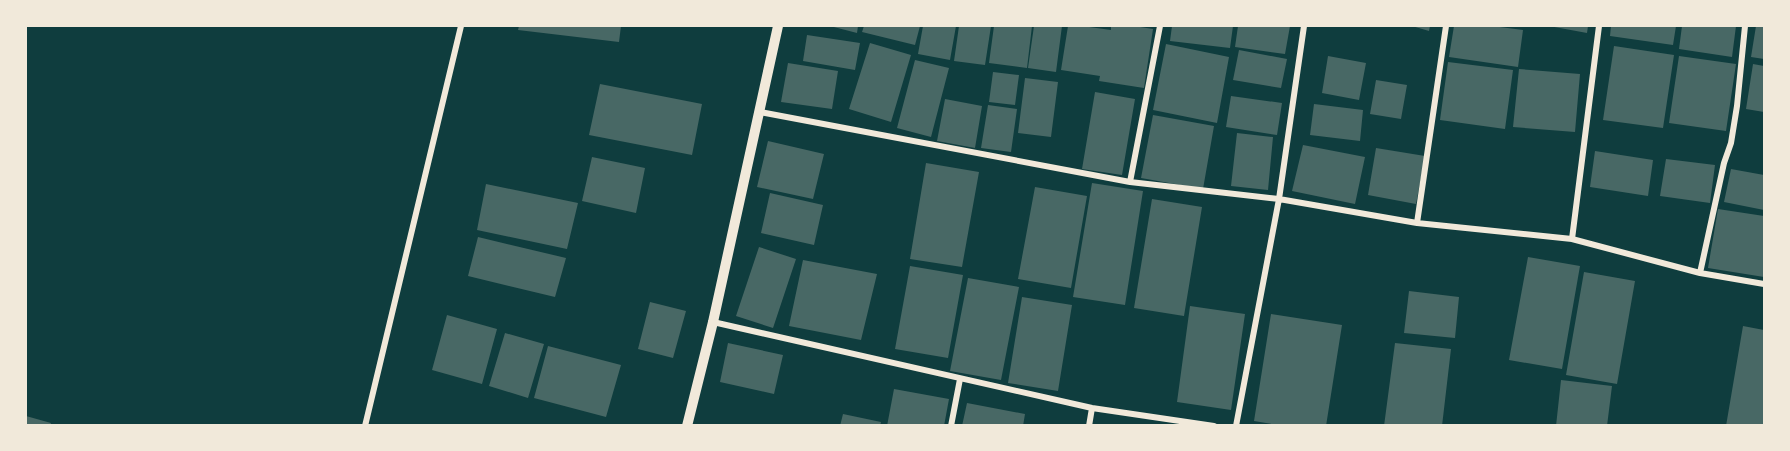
<svg xmlns="http://www.w3.org/2000/svg" width="1790" height="451" viewBox="0 0 1790 451" font-family="'Asap Condensed',sans-serif">
<style>
.building{fill:#486865}
.lines{fill:none;stroke-linecap:round;stroke-linejoin:round}
.minor{stroke:#f1e9da;stroke-width:6}
.tertiary{stroke:#f1e9da;stroke-width:10}
</style>
<rect width="100%" height="100%" fill="#0f3d3e"/>
<path class="building" d="M519 26H621L619 42 518 30Z
M830 26H858L857 33Z
M864 26H920L915 45 862 32Z
M923 26H956L950 60 918 54Z
M959 26H991L985 65 954 61Z
M994 26H1032L1027 68 989 63Z
M1034 26H1062L1056 72 1028 68Z
M1068 26H1082L1111 30V26H1134L1153 29 1144 88 1099 81 1100 76 1061 70Z
M1172 26H1233L1230 48 1170 41Z
M1238 26H1290L1285 54 1235 47Z
M1412 26H1430L1429 31Z
M1454 26H1492L1523 30 1518 67 1449 57Z
M1549 26H1588L1587 33Z
M1611 26H1676L1673 45 1610 36Z
M1682 26H1736L1732 57 1679 49Z
M1756 26H1764V59L1751 57Z
M807 35 860 43 855 70 803 61Z
M870 43 911 55 891 122 849 109Z
M1166 44 1229 57 1217 123 1153 110Z
M1614 46 1674 55 1663 128 1603 120Z
M1239 50 1287 59 1281 88 1233 80Z
M1328 56 1366 63 1359 100 1322 93Z
M1679 56 1736 64 1726 131 1669 123Z
M915 60 949 68 931 137 897 128Z
M1448 62 1513 70 1505 129 1440 120Z
M788 63 838 71 832 109 781 102Z
M1753 64 1764 66V112L1746 109Z
M1519 69 1580 74 1575 132 1513 127Z
M993 72 1019 75 1015 105 989 102Z
M1025 78 1058 82 1051 137 1018 133Z
M1376 80 1407 85 1401 119 1370 114Z
M600 84 702 104 692 155 589 135Z
M1095 92 1135 99 1122 175 1082 169Z
M1231 96 1282 103 1277 135 1226 127Z
M945 99 982 106 975 148 937 141Z
M1314 104 1363 110 1360 141 1310 135Z
M988 105 1017 109 1011 152 981 148Z
M1153 115 1214 126 1203 189 1141 178Z
M1237 133 1273 137 1268 190 1231 186Z
M768 141 824 154 813 199 757 187Z
M1303 145 1365 157 1355 204 1292 191Z
M1376 148 1425 156 1416 204 1368 195Z
M1595 151 1653 160 1648 196 1590 187Z
M592 157 645 168 636 213 582 201Z
M1666 159 1715 165 1710 203 1660 196Z
M926 163 979 172 962 267 910 259Z
M1731 169 1764 175V210L1724 202Z
M1092 183 1143 191 1125 305 1073 297Z
M486 184 578 203 567 249 477 230Z
M1035 187 1087 196 1071 288 1018 279Z
M770 193 823 205 814 245 761 233Z
M1152 199 1202 207 1184 316 1134 308Z
M1718 209 1764 216V277L1708 268Z
M478 237 566 258 555 297 468 276Z
M759 247 796 259 773 328 736 316Z
M1528 257 1580 266 1562 369 1509 360Z
M803 260 877 274 861 340 789 326Z
M910 266 963 275 948 358 895 349Z
M1584 272 1635 281 1617 384 1566 375Z
M968 278 1019 287 1001 380 950 371Z
M1409 291 1459 297 1455 338 1404 333Z
M1022 297 1072 305 1058 391 1008 383Z
M650 302 686 311 673 358 638 349Z
M1190 306 1245 314 1231 410 1177 402Z
M1271 314 1342 325 1326 426H1283L1254 421Z
M447 315 497 329 482 384 432 370Z
M1743 326 1764 330V426H1726Z
M505 333 544 344 528 398 489 386Z
M728 343 783 355 774 394 720 382Z
M1395 343 1451 349 1442 426H1384Z
M548 346 621 365 606 417 534 398Z
M1561 380 1612 386 1607 426H1556Z
M894 389 949 399 944 426H887Z
M967 403 1025 414 1023 426H962Z
M843 414 881 422 880 426H840Z
M26 416 51 423 50 426H26Z"/>
<g class="lines">
<path class="minor" d="M760 112 1130 182 1279 199 1417 223 1572 239 1700 273 1764 284
M1130 182 1160 26
M1417 223 1446 26
M1572 239 1599 26
M1700 273 1724 163 1731 143 1737 106 1745 26
M713 322 1092 408 1214 426
M365 426 461 26
M951 426 960 379
M1089 426 1092 408
M1236 426 1279 199 1304 26"/>
<path class="tertiary" d="M687 426 713 322 778 26"/>
</g>
<rect width="1790" height="451" fill="none" stroke="#f1e9da" stroke-width="54"/>
</svg>
